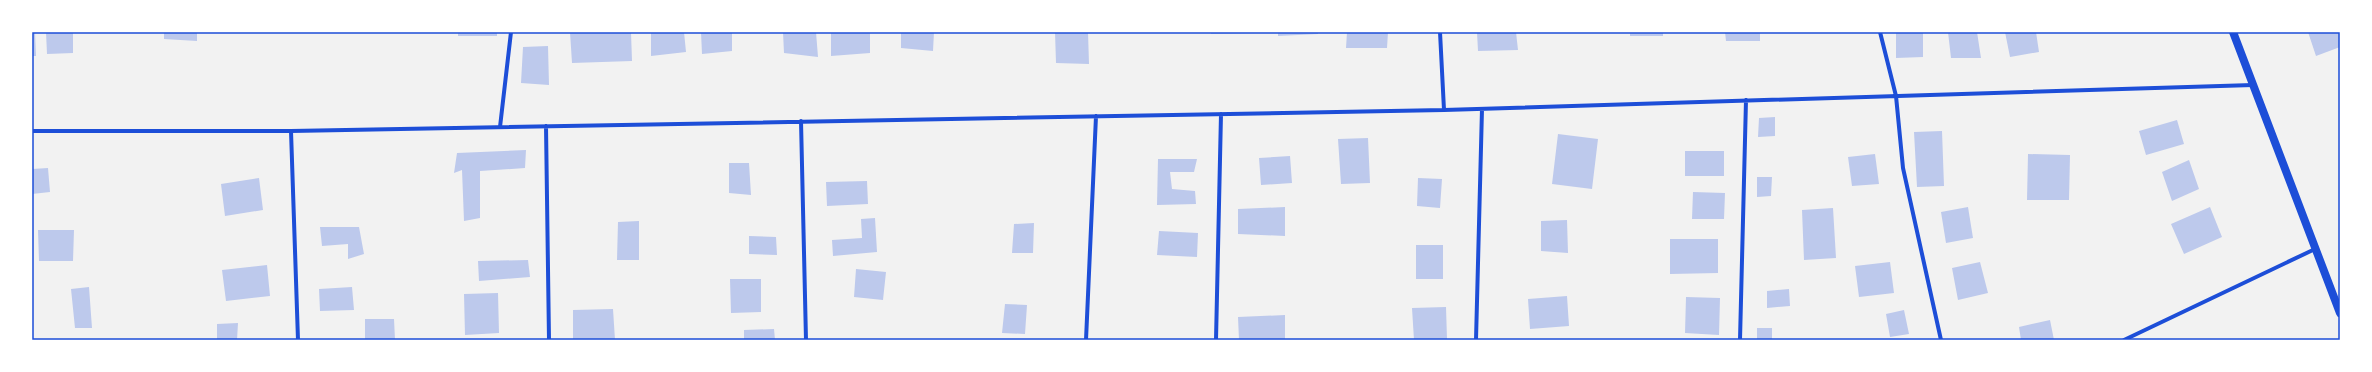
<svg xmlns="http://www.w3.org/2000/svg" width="2372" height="372" viewBox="0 0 2372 372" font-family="'Fira Sans Condensed',sans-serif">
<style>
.building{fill:#bdc9ec}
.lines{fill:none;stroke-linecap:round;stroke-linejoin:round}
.minor{stroke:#1d4ed8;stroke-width:4}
.secondary{stroke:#1d4ed8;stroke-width:8}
.neatline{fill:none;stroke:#1d4ed8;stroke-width:1.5}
</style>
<rect width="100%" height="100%" fill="#f2f2f2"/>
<path class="building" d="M32 32H35L36 56H32Z
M46 32H73V53L47 54Z
M164 32H197V41L164 39Z
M458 32H497V36H458Z
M570 32H631L632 61 572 63Z
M651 32H684L686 52 651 56Z
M701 32H732V51L702 54Z
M783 32H816L818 57 784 53Z
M831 32H870V53L831 56Z
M901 32H934L933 51 901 48Z
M1055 32H1088L1089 64 1056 63Z
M1211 32H1256V33L1211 34Z
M1278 32H1318V34L1278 36Z
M1347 32H1388L1387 48H1346Z
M1477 32H1516L1518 50 1478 51Z
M1630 32H1663V36H1630Z
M1725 32H1760V41H1726Z
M1896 32H1923V57L1896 58Z
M1948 32H1977L1981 58H1951Z
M2005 32H2036L2039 52 2010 57Z
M2308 32H2340V47L2316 56Z
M548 46 549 85 521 83 523 47Z
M1775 117V136L1758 137 1759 118Z
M2177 120 2184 144 2146 155 2139 131Z
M1942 131 1944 186 1917 187 1914 132Z
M1558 134 1598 139 1592 189 1552 184Z
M1368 138 1370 183 1341 184 1338 139Z
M526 150 525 168 480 171V218L464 221 462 170 454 173 457 153Z
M1685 151H1724V176H1685Z
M1875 154 1879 184 1852 186 1848 157Z
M2028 154 2070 155 2069 200H2027Z
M1290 156 1292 183 1261 185 1259 158Z
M1158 159H1197L1194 172H1170L1172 189 1195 191 1196 204 1157 205Z
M2189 160 2199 189 2172 201 2162 172Z
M729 163H749L751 195 729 193Z
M48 168 50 192 32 194V169Z
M1757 177H1772L1771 196 1757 197Z
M259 178 263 210 225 216 221 184Z
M1418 178 1442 179 1440 208 1417 206Z
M867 181 868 204 827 206 826 182Z
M1693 192 1725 193 1724 219H1692Z
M1285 207V236L1238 234V209Z
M1968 207 1973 238 1946 243 1941 212Z
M2210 207 2222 237 2184 254 2171 224Z
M1833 208 1836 258 1804 260 1802 210Z
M875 218 877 252 833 256 832 240 862 238 861 219Z
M1567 220 1568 253 1541 251V221Z
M639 221V260H617L618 222Z
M1034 223 1033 253H1012L1014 224Z
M320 227H359L364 254 348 259V244L322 246Z
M38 230H74L73 261H39Z
M1159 231 1198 233 1197 257 1157 255Z
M749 236 776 237 777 255 749 254Z
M1670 239H1718V273L1670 274Z
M1416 245H1443V279H1416Z
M528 260 530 277 479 281 478 261Z
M1890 262 1894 293 1859 297 1855 266Z
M1980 262 1988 293 1958 300 1952 268Z
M267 265 270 296 226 301 222 270Z
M856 269 886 272 883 300 854 297Z
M730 279H761V312L731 313Z
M89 287 92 328H75L71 289Z
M352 287 354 310 320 311 319 289Z
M1789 289 1790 306 1767 308V291Z
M498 293 499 333 465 335 464 294Z
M1567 296 1569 326 1530 329 1528 299Z
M1686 297 1720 298 1719 335 1685 333Z
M1005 304 1027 305 1025 334 1002 333Z
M1446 307 1447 339 1414 340 1412 308Z
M613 309 615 340H573V310Z
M1904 310 1909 334 1890 337 1886 314Z
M1285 315V340H1239L1238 317Z
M365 319H394L395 340H365Z
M2050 320 2054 340H2021L2019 327Z
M238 323 237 340H217V324Z
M1757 328H1772V340H1757Z
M774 329 775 340H744V330Z"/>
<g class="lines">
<path class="minor" d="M1440 32 1444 110
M1880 32 1896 96 1903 168 1941 340
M801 121 806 340
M546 126 549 340
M500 127 511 32
M32 131H291L1444 110 2253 85
M291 131 298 340
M1086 340 1096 116
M1216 340 1221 114
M1476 340 1482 109
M1740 340 1746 100
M2124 340 2315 249"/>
<path class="secondary" d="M2233 32 2340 313"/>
</g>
<rect width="2372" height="372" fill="none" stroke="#ffffff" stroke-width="66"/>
<rect x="33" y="33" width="2306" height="306" class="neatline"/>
</svg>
